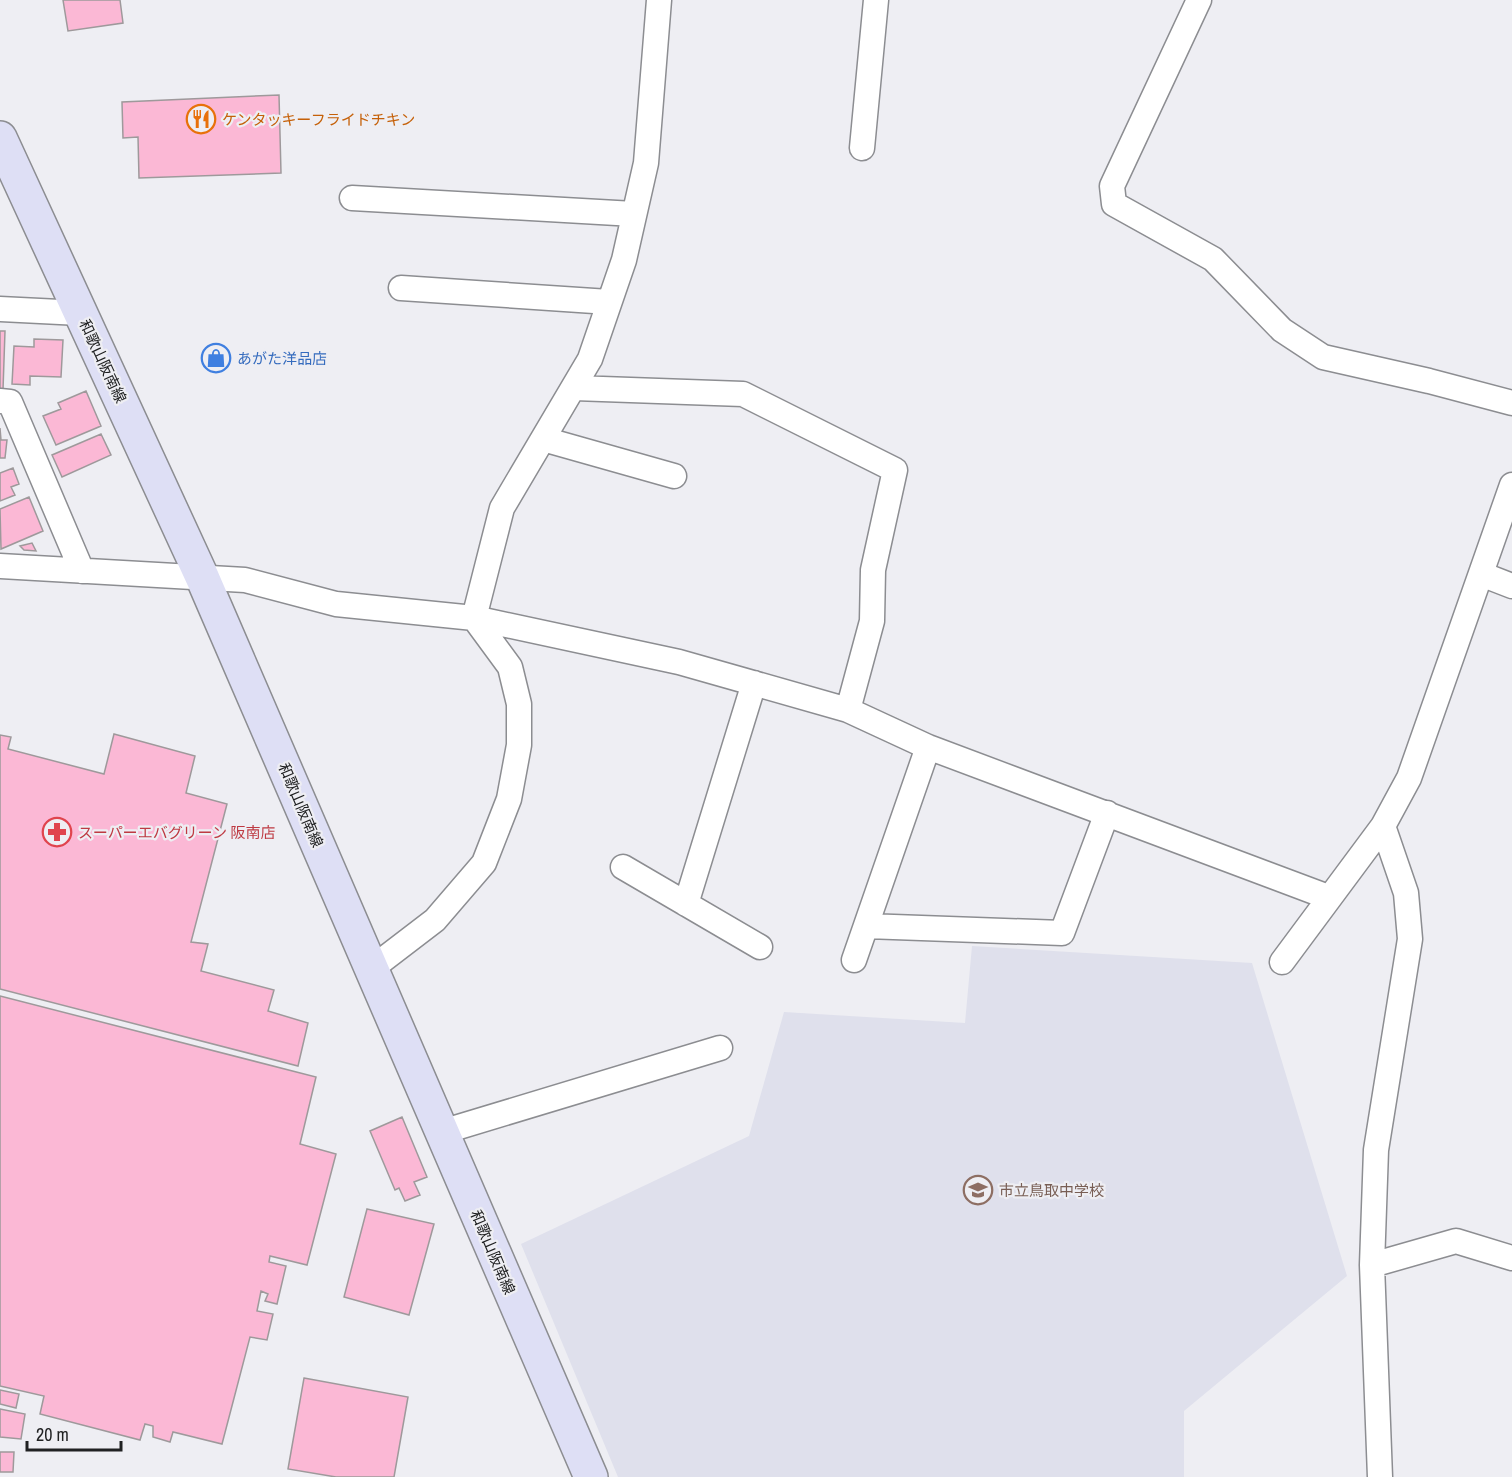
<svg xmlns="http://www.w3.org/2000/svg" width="1512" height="1477" viewBox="0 0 1512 1477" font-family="'Archivo Narrow','Noto Sans JP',sans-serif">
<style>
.built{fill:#dfe0ec}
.building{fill:#fbb8d5;stroke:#9e999b;stroke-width:1.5}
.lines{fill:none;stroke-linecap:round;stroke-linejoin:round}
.street-casing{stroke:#8c8d91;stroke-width:27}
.secondary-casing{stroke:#8c8d91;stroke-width:36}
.street{stroke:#fff;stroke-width:24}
.secondary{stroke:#dedff5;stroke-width:33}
.labels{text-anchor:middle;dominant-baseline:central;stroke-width:4.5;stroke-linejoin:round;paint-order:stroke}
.food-label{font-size:15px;fill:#c56008;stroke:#eeeef3;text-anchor:start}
.shop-label{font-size:15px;fill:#366cbe;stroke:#eeeef3;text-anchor:start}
.street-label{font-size:15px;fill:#202122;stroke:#eeeef3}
.health-label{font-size:15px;fill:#be3a42;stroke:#eeeef3;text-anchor:start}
.education-label{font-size:15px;fill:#785e54;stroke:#eeeef3;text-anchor:start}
</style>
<rect width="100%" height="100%" fill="#eeeef3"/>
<path class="built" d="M972 946 1252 963 1347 1276 1184 1411V1477H618L521 1244 749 1136 784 1012 965 1023Z"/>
<path class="building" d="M63 0H120L123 23 68 31Z
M279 95 281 173 139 178 138 137 123 138 122 102Z
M0 331H5L3 390H0Z
M34 339 63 340 61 377 30 376V385L12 384 14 346 34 347Z
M86 391 101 426 56 445 43 416 61 409 58 403Z
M0 428 1 440H7L5 458H0Z
M101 434 111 455 62 477 52 455Z
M13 468 19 484 11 487 15 495 0 501V473Z
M29 497 43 531 1 549 0 509Z
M32 543 36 551 24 550 20 546Z
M114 734 195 756 186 793 227 804 191 942 208 944 201 971 274 990 268 1011 308 1023 298 1066 0 989V735L11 737 8 749 104 774Z
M0 996 316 1077 300 1144 336 1154 307 1265 270 1256 269 1262 286 1266 277 1304 265 1301 268 1294 261 1291 257 1311 273 1314 267 1340 250 1337 222 1444 173 1432 170 1442 153 1437V1426L145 1424 140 1440 40 1414 44 1396 0 1386Z
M402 1117 427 1177 414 1182 420 1195 405 1201 399 1188 395 1190 370 1131Z
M367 1209 434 1224 409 1315 344 1297Z
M304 1378 408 1397 394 1477H336L288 1469Z
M0 1390 19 1394 16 1408 0 1404Z
M0 1409 25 1414 21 1439 0 1437Z
M0 1452H14L13 1472H0Z"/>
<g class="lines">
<g class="street-casing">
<path id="street" d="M1199 0 1112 186 1114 204 1213 259 1282 330 1323 357 1429 381 1512 403
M862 148 876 0
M352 198 634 214
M401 288 609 302
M0 309 80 313
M574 388 743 394 895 470 873 570 872 621 848 710
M0 401 10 402 82 571
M543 439 674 476
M0 566 245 580 336 604 474 618 679 662 848 710 928 747 1328 897
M1481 574 1512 586
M474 618 502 508 590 359 624 260 646 163 659 0
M623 867 760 947
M686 904 754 683
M866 926 1062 933 1107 813
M854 960 928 747
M1282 962 1383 826 1409 778 1512 485
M371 969 435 920 484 863 509 799 519 745V704L510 667 474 618
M442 1132 720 1048
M1372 1265 1456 1241 1512 1258
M1380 1477 1372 1265 1376 1150 1410 939 1406 893 1383 826"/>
</g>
<g class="secondary-casing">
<path id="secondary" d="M0 138 203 579 591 1477"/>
</g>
<use href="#street" class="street"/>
<use href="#secondary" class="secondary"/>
</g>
<defs>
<g id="restaurant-ring" transform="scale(1.5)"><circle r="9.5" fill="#eeeef3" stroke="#e8710a" stroke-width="1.5"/><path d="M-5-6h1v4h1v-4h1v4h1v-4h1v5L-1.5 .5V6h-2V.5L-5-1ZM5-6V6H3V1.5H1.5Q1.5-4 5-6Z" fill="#e8710a"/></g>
<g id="shop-ring" transform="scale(1.5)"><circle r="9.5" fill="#eeeef3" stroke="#3f7fe0" stroke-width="1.5"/><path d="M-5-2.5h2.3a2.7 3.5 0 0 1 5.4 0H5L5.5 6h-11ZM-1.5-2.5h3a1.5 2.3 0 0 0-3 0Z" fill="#3f7fe0"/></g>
<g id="pharmacy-ring" transform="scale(1.5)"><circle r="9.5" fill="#eeeef3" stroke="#e0444e" stroke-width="1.5"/><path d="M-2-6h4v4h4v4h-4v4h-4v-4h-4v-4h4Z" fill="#e0444e"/></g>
<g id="school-ring" transform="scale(1.5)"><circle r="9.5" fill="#eeeef3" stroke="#8d6e63" stroke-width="1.5"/><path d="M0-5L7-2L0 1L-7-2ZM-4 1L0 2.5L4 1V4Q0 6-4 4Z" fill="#8d6e63"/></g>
</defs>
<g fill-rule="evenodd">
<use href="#restaurant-ring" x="201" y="119"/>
<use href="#shop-ring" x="216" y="358"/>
<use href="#pharmacy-ring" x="57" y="832"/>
<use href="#school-ring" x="978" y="1190"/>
</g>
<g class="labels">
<g class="food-label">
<text x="222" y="119">ケンタッキーフライドチキン</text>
</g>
<g class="shop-label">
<text x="237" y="358">あがた洋品店</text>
</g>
<g class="street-label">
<text transform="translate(103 361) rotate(65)">和歌山阪南線</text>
<text transform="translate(301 805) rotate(67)">和歌山阪南線</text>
<text transform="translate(493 1252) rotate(67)">和歌山阪南線</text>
</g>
<g class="health-label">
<text x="78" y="832">スーパーエバグリーン 阪南店</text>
</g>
<g class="education-label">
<text x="999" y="1190">市立鳥取中学校</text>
</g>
</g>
<path d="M27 1441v9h94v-9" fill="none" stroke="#202122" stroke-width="3"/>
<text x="36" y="1441" font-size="18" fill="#202122" stroke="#eeeef3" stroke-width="4.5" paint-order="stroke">20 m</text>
</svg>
